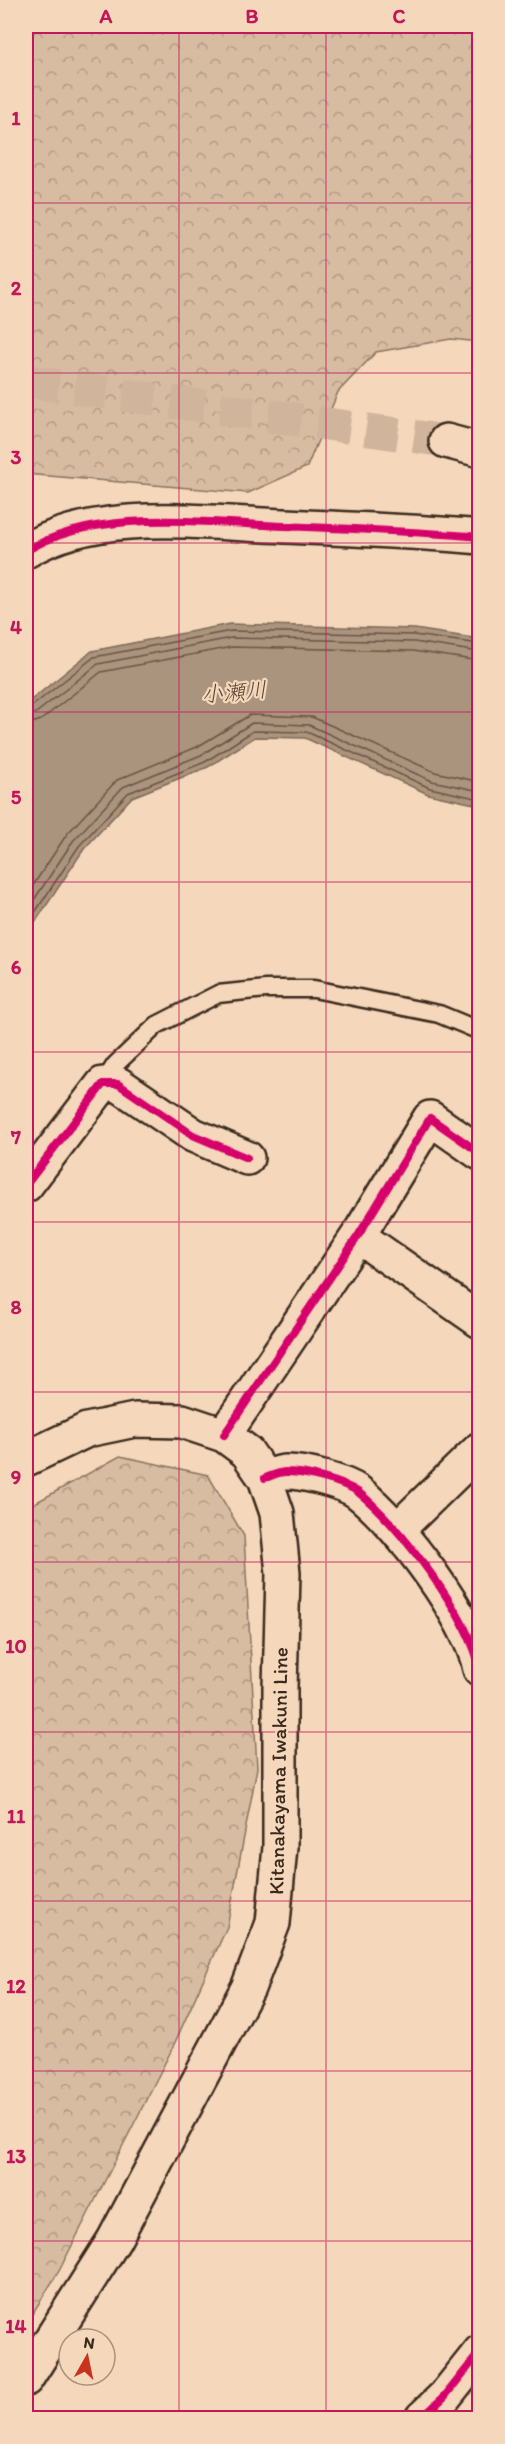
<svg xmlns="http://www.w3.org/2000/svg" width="505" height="2444" viewBox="0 0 505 2444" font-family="Itim,'Klee One',sans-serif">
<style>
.forest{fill:url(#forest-crowns);stroke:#897360;stroke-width:1.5}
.water{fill:#ab947d;stroke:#7e6a57;stroke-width:1.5}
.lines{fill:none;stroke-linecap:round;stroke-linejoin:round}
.shore{stroke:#685444;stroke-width:1.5}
.highway-tunnel{stroke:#d0b59c;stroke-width:33;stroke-dasharray:33 16;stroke-linecap:butt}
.lane-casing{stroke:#3b2a1e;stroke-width:21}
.street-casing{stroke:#3b2a1e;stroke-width:38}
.secondary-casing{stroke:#3b2a1e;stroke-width:38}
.highway-casing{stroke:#3b2a1e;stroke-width:38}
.lane{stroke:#f5d8bb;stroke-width:16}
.street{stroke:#f5d8bb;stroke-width:33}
.secondary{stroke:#f5d8bb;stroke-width:33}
.highway{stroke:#f5d8bb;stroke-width:33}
.cycleway-casing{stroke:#f5d8bb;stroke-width:11}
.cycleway{stroke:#d6006c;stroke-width:8}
.grid{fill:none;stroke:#c2185b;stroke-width:1.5;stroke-opacity:0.55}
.labels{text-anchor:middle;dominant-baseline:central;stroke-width:4.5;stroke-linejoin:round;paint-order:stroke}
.street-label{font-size:21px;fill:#3b2a1e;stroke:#f5d8bb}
.water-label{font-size:22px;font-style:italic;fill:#574436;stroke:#f5d8bb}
.neatline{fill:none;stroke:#c2185b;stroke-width:2}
.grid-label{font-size:20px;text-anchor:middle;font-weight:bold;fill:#c2185b}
</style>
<defs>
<pattern id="forest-crowns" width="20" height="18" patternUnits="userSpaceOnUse" patternTransform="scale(1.5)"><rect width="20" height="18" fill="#d7bca2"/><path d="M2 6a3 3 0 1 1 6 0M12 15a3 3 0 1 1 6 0" fill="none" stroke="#b09983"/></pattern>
</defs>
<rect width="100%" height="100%" fill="#f5d8bb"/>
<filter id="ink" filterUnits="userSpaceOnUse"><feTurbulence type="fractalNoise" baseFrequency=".0167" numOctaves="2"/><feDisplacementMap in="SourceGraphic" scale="12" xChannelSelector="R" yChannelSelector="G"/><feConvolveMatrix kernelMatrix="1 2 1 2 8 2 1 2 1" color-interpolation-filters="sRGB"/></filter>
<g filter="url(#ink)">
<path class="forest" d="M26 26H479V342L451 339 376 352 338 392 307 467 248 493 26 474Z
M120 1456 208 1475 244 1536 257 1768 227 1927 172 2049 59 2271 26 2324V1508Z"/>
<path class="water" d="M230 624 415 629 479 639V805L428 794 305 738 255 737 208 767 132 797 84 849 26 936V704L92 651Z"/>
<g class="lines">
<path class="shore" d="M26 708 31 707 94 657 231 631 414 635 480 644
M26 716 36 713 98 664 231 638 414 642 480 652
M26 725 41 720 101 672 232 647 413 651 480 661
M26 896 67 834 117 780 197 747 250 715 312 717 435 772 480 782
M26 912 73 841 123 787 201 755 252 723 309 725 432 781 480 791
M26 926 79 846 128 793 205 762 253 731 307 732 430 788 480 799"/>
<path class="highway-tunnel" d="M26 381 446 441"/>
<g class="lane-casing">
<path id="lane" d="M103 1084 115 1065 157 1025 218 994 266 989H314L439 1014 480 1031"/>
</g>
<g class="street-casing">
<path id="street" d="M26 1185 103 1084H118L193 1135 247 1158
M358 1236 480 1321
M224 1435 358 1236 430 1118 480 1153
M265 1478C272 1476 280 1471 287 1472 305 1472 344 1482 358 1492 399 1524 470 1618 480 1669
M397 1530 480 1449
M422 2418 445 2396 480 2352"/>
</g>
<g class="secondary-casing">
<path id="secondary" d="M26 551C96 507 204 523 284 526 349 529 415 531 480 537
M26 1459 87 1430 135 1420 182 1421 224 1435 247 1452 265 1478 277 1513 283 1573 280 1688V1847L273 1923 248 1988 114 2240 26 2379"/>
</g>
<g class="highway-casing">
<path id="highway" d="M446 441 480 450"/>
</g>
<use href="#lane" class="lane"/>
<use href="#street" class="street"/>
<use href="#secondary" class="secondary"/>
<use href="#highway" class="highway"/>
<g class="cycleway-casing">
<path id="cycleway" d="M26 551C96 507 204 523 284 526 349 529 415 531 480 537
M26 1185 103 1084H118L193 1135 247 1158
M224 1435 358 1236 430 1118 480 1153
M265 1478C272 1476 280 1471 287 1472 305 1472 344 1482 358 1492 399 1524 470 1618 480 1669
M422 2418 445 2396 480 2352"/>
</g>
<use href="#cycleway" class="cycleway"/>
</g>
</g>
<path class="grid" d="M179 26V2418M326 26V2418M26 203H480M26 373H480M26 543H480M26 712H480M26 882H480M26 1052H480M26 1222H480M26 1392H480M26 1562H480M26 1732H480M26 1901H480M26 2071H480M26 2241H480"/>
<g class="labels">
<g class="street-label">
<text transform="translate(278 1771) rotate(-89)">Kitanakayama Iwakuni Line</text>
</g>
<g class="water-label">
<text transform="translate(234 692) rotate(-5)">小瀬川</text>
</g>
</g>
<rect width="505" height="2444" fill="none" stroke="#f5d8bb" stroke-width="66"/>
<g transform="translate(87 2357) rotate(9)"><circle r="28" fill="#f5d8bb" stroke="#ab927c" stroke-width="1.5"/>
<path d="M0-4.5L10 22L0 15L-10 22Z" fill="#c8321e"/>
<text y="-9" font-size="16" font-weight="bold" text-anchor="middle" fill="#3b2a1e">N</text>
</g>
<rect x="33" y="33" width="439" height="2378" class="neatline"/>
<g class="grid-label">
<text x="106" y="23">A</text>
<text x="252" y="23">B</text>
<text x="399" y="23">C</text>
<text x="16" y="125">1</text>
<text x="16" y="295">2</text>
<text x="16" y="464">3</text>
<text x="16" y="634">4</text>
<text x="16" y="804">5</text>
<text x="16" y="974">6</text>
<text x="16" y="1144">7</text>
<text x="16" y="1314">8</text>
<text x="16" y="1484">9</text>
<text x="16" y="1653">10</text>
<text x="16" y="1823">11</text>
<text x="16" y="1993">12</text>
<text x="16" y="2163">13</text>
<text x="16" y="2333">14</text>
</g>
</svg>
